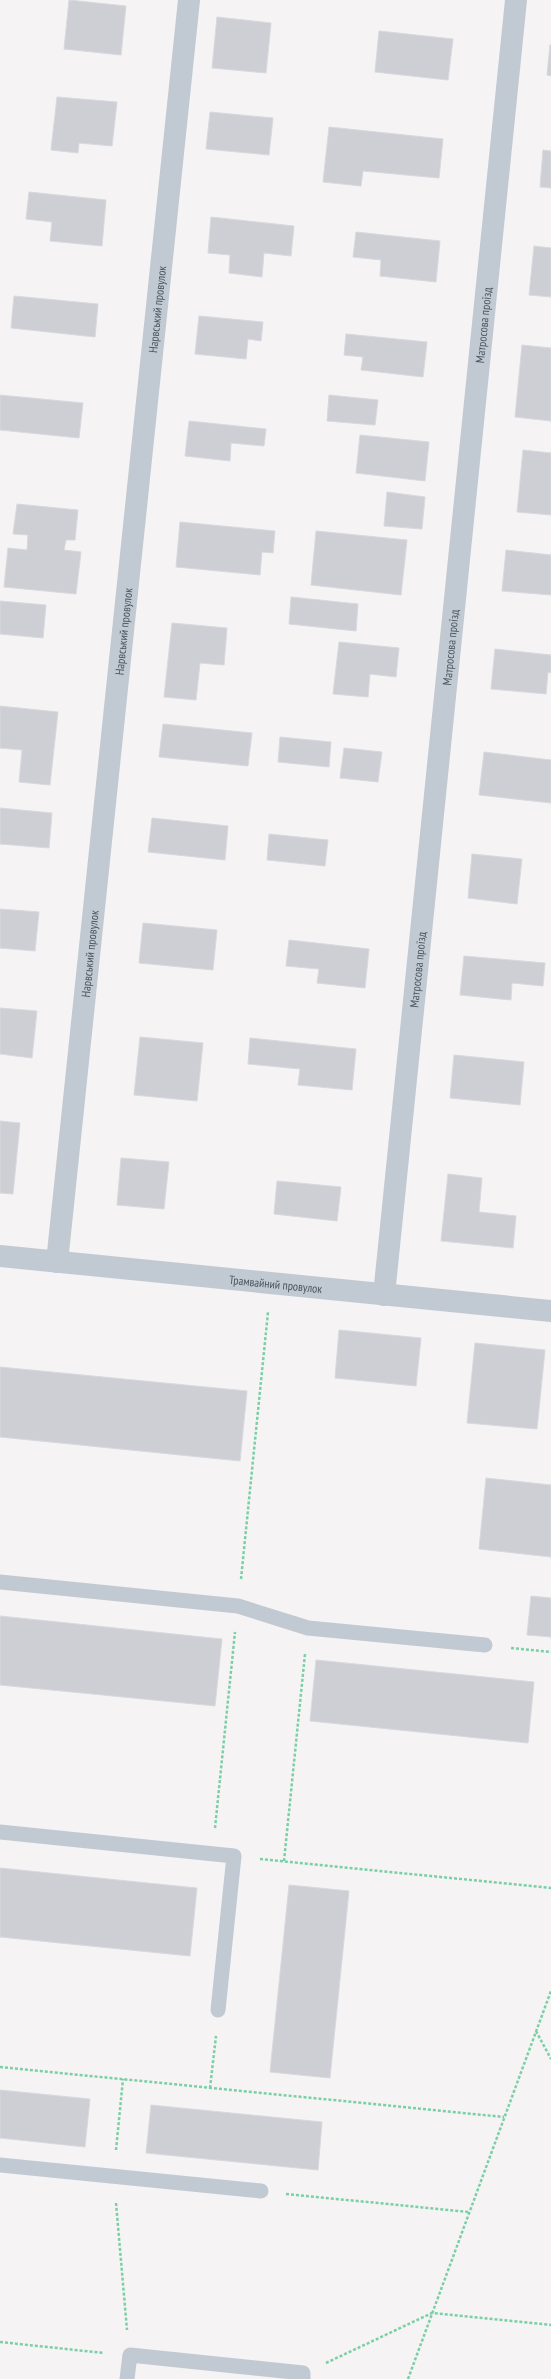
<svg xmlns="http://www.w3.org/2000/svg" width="551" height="2379" viewBox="0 0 551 2379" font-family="'PT Sans Narrow',sans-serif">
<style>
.building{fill:#cdcfd5;stroke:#d7d9de}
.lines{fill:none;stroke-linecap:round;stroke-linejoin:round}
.path{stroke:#7ad0a6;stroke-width:2.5;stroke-dasharray:3 2;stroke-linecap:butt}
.lane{stroke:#c1cad2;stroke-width:15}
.street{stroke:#c1cad2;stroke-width:22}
.labels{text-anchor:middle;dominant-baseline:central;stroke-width:3;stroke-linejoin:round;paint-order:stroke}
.street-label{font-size:12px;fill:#4a5661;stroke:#fff}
</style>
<rect width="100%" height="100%" fill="#f5f3f3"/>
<path class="building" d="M69 0 126 6 121 55 64 49Z
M217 17 271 23 266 73 212 68Z
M379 31 453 39 448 80 375 72Z
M550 45H551V76L547 75Z
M57 97 117 102 112 146 79 143 78 153 51 150Z
M210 112 273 118 269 155 206 149Z
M329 127 443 139 439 178 363 171 361 186 323 182Z
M543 150 551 151V188L540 187Z
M29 192 106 200 102 246 50 241 52 222 26 219Z
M211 217 294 226 291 256 264 253 262 277 229 273 230 255 208 253Z
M356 232 440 241 436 282 380 276 381 260 353 257Z
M534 246 551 248V297L529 295Z
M14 296 98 304 95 337 11 328Z
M199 316 263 322 261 341 248 339 246 359 195 354Z
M346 334 427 342 423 377 361 370 363 357 344 355Z
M522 345 551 348V421L515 417Z
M0 395 83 403 79 438 0 430Z
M329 395 378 400 375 425 327 421Z
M189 421 266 429 264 446 231 443 230 461 185 456Z
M360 435 429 442 425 481 356 473Z
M523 450 551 453V515L517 512Z
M387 492 425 497 422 529 384 526Z
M17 504 78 510 75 540H66L64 550 81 552 76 594 4 587 8 548 27 550 28 535 13 534Z
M180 522 275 531 273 553 262 552 260 575 176 567Z
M316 531 407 540 401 595 311 585Z
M506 550 551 555V595L502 591Z
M291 597 358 604 356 631 289 624Z
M0 601 46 605 43 638 0 634Z
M172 623 227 628 224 665 200 663 196 700 164 697Z
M339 642 399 648 396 677 370 674 368 697 333 694Z
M495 649 551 655V673L548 672 546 694 491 689Z
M0 706 58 712 50 785 19 782 22 750 0 748Z
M163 724 252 733 248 766 159 757Z
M280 737 331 742 329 767 278 762Z
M344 748 382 752 378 782 340 778Z
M484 752 551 760V803L479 795Z
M0 808 52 813 49 848 0 844Z
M152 818 228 826 225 860 148 852Z
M269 834 328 840 325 866 267 860Z
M472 854 522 859 517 904 468 898Z
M0 909 39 912 35 951 0 948Z
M143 923 217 930 213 970 139 963Z
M289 940 369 949 365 988 317 983 319 969 286 966Z
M464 956 545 963 543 986 512 983 511 1000 460 995Z
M0 1008 37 1011 32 1058 0 1054Z
M140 1037 203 1043 197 1101 134 1095Z
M250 1038 356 1049 352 1090 298 1085 300 1069 248 1064Z
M454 1055 524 1062 520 1105 450 1098Z
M0 1121 20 1123 13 1194 0 1193Z
M121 1158 169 1162 164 1209 117 1205Z
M448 1174 482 1178 479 1212 516 1216 513 1248 441 1241Z
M277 1181 341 1187 337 1221 274 1214Z
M339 1330 421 1338 416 1386 335 1378Z
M475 1343 545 1350 537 1429 467 1423Z
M0 1367 247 1391 240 1461 0 1437Z
M486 1478 551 1485V1557L479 1549Z
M531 1596 551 1598V1637L527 1635Z
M0 1616 222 1639 215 1706 0 1685Z
M316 1660 534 1682 528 1743 310 1721Z
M0 1868 197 1888 190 1956 0 1937Z
M289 1885 349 1891 330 2078 270 2072Z
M0 2090 90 2099 85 2147 0 2138Z
M151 2105 322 2122 318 2170 146 2153Z"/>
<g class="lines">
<path class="path" d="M241 1579 268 1312
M511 1648 551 1652
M215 1828 235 1632
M260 1859 551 1888
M284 1861 305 1654
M536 2031 551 2059
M0 2067 504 2117
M210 2088 216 2036
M116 2150 123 2079
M286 2194 469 2212
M116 2203 127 2330
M0 2342 104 2353
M326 2363 432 2313 551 2325
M408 2379 551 1991"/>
<path class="lane" d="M0 1582 238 1606 308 1628 485 1645
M0 1832 234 1856 218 2010
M0 2165 261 2191
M127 2379 130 2355 303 2373V2379"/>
<g class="street">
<path id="s1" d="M0 1256 551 1311"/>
<path id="s2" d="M57 1262 189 0"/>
<path id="s3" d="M384 1295 516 0"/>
</g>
</g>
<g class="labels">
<g class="street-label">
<text stroke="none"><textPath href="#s2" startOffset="958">Нарвський провулок</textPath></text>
<text stroke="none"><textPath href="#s3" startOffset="975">Матросова проїзд</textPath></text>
<text stroke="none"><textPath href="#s2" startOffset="634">Нарвський провулок</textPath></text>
<text stroke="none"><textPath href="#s3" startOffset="651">Матросова проїзд</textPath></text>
<text stroke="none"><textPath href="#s2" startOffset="310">Нарвський провулок</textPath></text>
<text stroke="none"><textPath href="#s3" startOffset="327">Матросова проїзд</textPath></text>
<text stroke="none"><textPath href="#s1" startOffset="277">Трамвайний провулок</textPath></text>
</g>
</g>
</svg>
